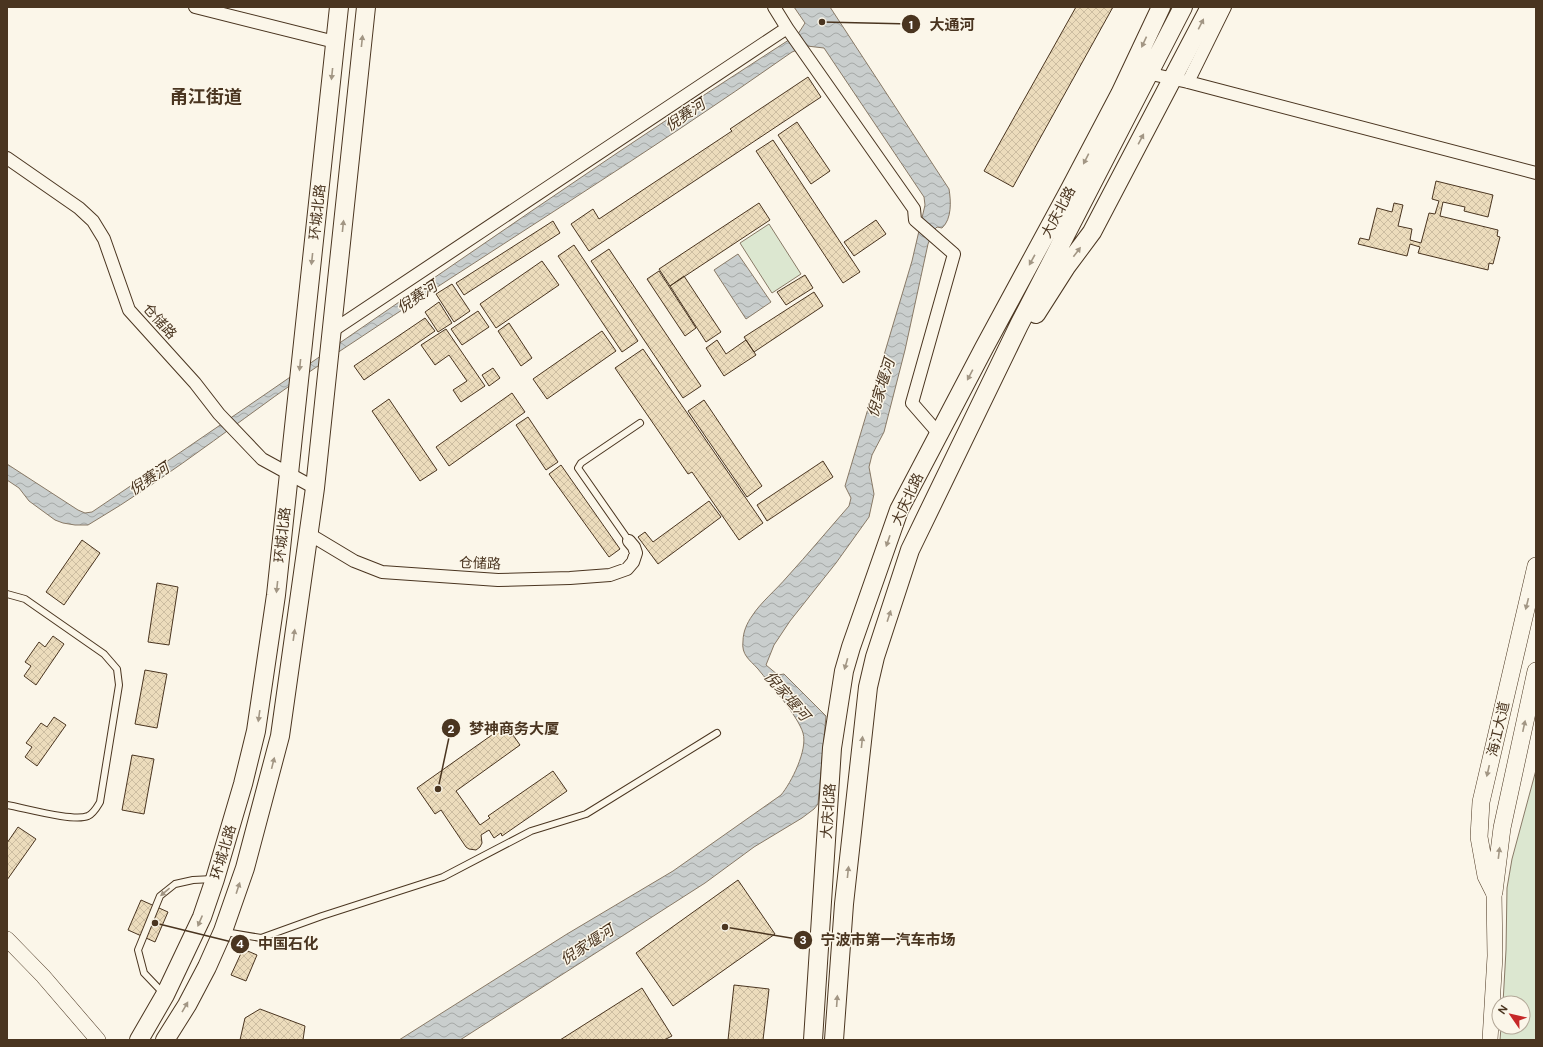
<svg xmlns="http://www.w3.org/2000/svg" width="1543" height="1047" viewBox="0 0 1543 1047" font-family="'DM Sans','Noto Sans SC',sans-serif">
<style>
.green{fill:#dce7d0;stroke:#887966}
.water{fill:url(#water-waves);stroke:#887966}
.building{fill:url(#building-cross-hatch);stroke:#4a3520}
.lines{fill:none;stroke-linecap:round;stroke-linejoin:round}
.service-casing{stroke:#4a3520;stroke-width:8}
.minor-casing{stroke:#4a3520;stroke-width:14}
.tertiary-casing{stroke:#4a3520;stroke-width:16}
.secondary-casing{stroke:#4a3520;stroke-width:18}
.primary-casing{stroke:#4a3520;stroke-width:20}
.service{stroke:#fbf6e9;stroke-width:6}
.minor{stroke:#fbf6e9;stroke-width:12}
.tertiary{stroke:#fbf6e9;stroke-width:15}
.secondary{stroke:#fbf6e9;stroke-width:17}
.primary{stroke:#fbf6e9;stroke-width:18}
.oneway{fill:#a29684}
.labels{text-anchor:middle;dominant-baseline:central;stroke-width:3;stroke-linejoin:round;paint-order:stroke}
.street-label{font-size:14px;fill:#4a3520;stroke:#fbf6e9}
.water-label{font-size:15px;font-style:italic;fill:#4a3520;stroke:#fbf6e9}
.district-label{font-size:18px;font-weight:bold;fill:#4a3520;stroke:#fbf6e9}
.leader{fill:none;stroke:#4a3520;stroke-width:1.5}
.callout-dot{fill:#4a3520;stroke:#fbf6e9;stroke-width:1.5}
.mark-label{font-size:12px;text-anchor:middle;font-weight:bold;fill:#fff}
.callout-label{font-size:15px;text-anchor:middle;font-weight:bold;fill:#4a3520;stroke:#fbf6e9;stroke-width:3;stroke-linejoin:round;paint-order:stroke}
</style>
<defs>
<pattern id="water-waves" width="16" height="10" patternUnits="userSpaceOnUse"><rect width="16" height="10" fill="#c9cecd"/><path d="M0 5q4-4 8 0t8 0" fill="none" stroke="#a5a8a6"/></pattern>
<pattern id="building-cross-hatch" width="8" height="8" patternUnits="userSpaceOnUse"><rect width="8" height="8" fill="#ecdcbc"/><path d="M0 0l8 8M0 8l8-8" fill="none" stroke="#ccbda1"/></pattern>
</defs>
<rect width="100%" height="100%" fill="#fbf6e9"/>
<path class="green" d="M769 224 801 274 772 293 740 243Z
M1536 770V1040H1500L1501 1027H1523V1003H1503L1506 950 1507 888 1512 859Z"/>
<path class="water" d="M794 7H830L949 189C951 201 952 219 942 228L937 227 934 230 928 244 905 350 884 432 872 455 869 467 874 494 869 517 836 563 790 621 774 645 766 665 778 675 784 674 826 716 818 804 814 809 802 818 754 847 705 883 460 1040H399L567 934 673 871 781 795C791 783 808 750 803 733 798 716 770 684 758 669 750 660 741 655 743 641 743 632 747 623 752 616 761 602 776 590 787 577 808 554 828 530 849 506L851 498 845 486 912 261 925 205 924 197 824 48 807 46 792 52C643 157 488 252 337 353 253 409 175 474 88 525H75L63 523 55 520 29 501 19 488 7 480V464L78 510 85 513 92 512C328 354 559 187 798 34L805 23Z
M738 254 771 302 746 319 714 270Z"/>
<path class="building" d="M1076 7H1113L1013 187 984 171Z
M808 77 821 97 589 251 571 224 593 209 599 219 732 131 730 129Z
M797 122 830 171 811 184 778 135Z
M773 140 860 272 843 283 756 151Z
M1436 181 1493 195 1488 217 1464 211 1465 207 1443 202 1440 216 1498 230 1497 236 1500 237 1493 264 1489 263 1488 270 1418 253 1420 247 1410 244 1407 256 1358 244 1360 238 1369 240 1377 208 1392 212 1394 203 1403 205 1398 226 1412 229 1410 240 1421 243 1429 213 1435 214 1439 201 1432 199Z
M759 203 770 220 670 286 659 269Z
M876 220 886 234 854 256 844 242Z
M553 221 560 233 464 295 456 283Z
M574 245 638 341 622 352 558 256Z
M609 249 701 386 683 398 591 261Z
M542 261 559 285 496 328 480 304Z
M659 271 696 328 685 336 647 279Z
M805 275 813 288 786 305 777 292Z
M684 276 721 332 706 342 670 286Z
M452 284 470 311 454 322 436 294Z
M814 292 823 306 754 352 744 337Z
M439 302 452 323 438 332 425 312Z
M478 311 489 327 462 345 451 329Z
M425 318 435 331 364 380 354 366Z
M509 323 532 358 521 366 498 331Z
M446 329 485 386 461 402 453 390 467 381 449 355 435 365 421 345Z
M602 331 616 351 547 399 533 379Z
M717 340 726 354 746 340 756 355 724 376 706 348Z
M643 349 763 523 739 540 692 472 688 474 615 368Z
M493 368 500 378 489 386 482 375Z
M512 393 525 412 449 466 436 447Z
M389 399 437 470 420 481 372 411Z
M704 400 762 486 747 497 688 411Z
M528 417 558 462 546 470 516 425Z
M823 461 833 477 767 521 757 505Z
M561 465 620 549 609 557 549 474Z
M709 501 721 517 658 564 638 537 645 532 653 542Z
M82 540 100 553 64 605 46 592Z
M157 583 178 587 169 645 148 642Z
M53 636 64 644 36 685 24 676 31 666 25 662 39 642 45 647Z
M145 670 167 674 157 728 135 724Z
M54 717 66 725 37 766 25 757 32 747 26 743 41 723 47 727Z
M506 725 520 745 456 791 480 825 490 818 488 816 553 771 567 791 502 836 501 833 494 838 489 830 481 835 482 843 480 847 476 850 469 849 466 847 441 810 435 814 417 788Z
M132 755 154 759 144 814 122 810Z
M18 827 36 839 7 880V843Z
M738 880 775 934 673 1006 636 953Z
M141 900 168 912 155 942 128 930Z
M243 949 257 955 246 981 231 975Z
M734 985 769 989 763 1040H728Z
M642 988 672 1036 664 1040H560Z
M260 1009 305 1026 303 1040H240L245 1018Z"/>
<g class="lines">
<g class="service-casing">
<path id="service" d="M629 541 578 468 581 463 640 423
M7 594 25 599 104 654 117 669 119 685 100 802C97 807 94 813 88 816 73 822 25 808 7 805
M225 932 261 938 322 916 443 877 531 831 586 814 717 733
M164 994 144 973 138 950 160 896 175 884 193 880 213 879"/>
</g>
<g class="minor-casing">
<path id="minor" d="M195 7 335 42
M787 28 914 209 915 220 954 254 912 403 939 434
M1142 72 1188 82 1536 173
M1188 82 1225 7
M7 158 79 208 93 221 104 239 129 310 195 383 219 414 262 459 315 488
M332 331 787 28 774 7
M309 534 354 561 382 572 498 580 570 578 610 575 627 569 633 562 636 553 634 547 629 541"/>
</g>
<g class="tertiary-casing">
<path id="tertiary" d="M7 939 43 976 98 1040
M1490 1040 1495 956 1494 892"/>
</g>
<g class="secondary-casing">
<path id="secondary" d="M1494 892 1486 876 1479 837 1481 802 1536 566
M1494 892 1502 828 1536 671"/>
</g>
<g class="primary-casing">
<path id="primary" d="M1036 314 1066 267 1092 232 1210 7
M139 1040 165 995 202 917 215 879 243 784 256 731 276 595 339 7
M165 1040 187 1005 207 967 223 931 245 868 280 736 315 488 366 7
M813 1040 832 748 844 671 851 647 899 510 984 348 1070 189 1120 94 1161 7
M834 1040 844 904 868 687 875 657 910 550 1019 325 1183 7"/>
</g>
<use href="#service" class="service"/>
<use href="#minor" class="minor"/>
<use href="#tertiary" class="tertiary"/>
<use href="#secondary" class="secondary"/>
<use href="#primary" class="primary"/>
</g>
<defs><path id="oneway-solid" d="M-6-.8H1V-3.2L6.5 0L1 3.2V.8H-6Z"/></defs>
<g class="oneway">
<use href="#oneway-solid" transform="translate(1201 24) rotate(-63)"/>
<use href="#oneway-solid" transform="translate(362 41) rotate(-84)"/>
<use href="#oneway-solid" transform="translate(1144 42) rotate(115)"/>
<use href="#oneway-solid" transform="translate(332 74) rotate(96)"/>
<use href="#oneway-solid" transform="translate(1141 139) rotate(-62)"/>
<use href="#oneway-solid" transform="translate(1086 159) rotate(117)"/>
<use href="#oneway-solid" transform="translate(343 226) rotate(-84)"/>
<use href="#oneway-solid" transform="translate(1077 252) rotate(-53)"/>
<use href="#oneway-solid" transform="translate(312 259) rotate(96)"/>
<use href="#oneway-solid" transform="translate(1032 260) rotate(119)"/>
<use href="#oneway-solid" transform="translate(300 365) rotate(96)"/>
<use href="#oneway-solid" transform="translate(970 375) rotate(118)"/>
<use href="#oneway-solid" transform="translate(888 541) rotate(109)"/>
<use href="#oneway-solid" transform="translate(277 587) rotate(96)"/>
<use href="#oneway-solid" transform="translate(1527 604) rotate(104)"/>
<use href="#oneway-solid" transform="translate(889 616) rotate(-72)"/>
<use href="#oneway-solid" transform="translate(294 635) rotate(-82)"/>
<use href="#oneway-solid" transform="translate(846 664) rotate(106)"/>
<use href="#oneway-solid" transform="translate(259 716) rotate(98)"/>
<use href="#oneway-solid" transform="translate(1524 726) rotate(-78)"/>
<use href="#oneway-solid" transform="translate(862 742) rotate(-84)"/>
<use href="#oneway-solid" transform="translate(273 763) rotate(-76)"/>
<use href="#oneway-solid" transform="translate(1488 771) rotate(103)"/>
<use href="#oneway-solid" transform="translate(1499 853) rotate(-83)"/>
<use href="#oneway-solid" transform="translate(848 872) rotate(-84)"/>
<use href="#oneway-solid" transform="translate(238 888) rotate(-72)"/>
<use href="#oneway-solid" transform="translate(165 892) rotate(140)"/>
<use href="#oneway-solid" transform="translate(200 921) rotate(113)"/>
<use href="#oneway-solid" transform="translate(837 1001) rotate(-86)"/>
<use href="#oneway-solid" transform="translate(185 1007) rotate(-60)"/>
</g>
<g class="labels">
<g class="street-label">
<text transform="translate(317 212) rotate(-84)">环城北路</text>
<text transform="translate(1058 212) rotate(-62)">大庆北路</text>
<text transform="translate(160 321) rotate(48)">仓储路</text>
<text transform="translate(907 499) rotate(-65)">大庆北路</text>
<text transform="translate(282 535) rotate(-84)">环城北路</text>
<text transform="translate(480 563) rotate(2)">仓储路</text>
<text transform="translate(1498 729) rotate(-77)">海江大道</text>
<text transform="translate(828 811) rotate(-86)">大庆北路</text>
<text transform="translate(223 852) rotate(-73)">环城北路</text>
</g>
<g class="water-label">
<text transform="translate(685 115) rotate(-34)">倪赛河</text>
<text transform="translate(417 297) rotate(-34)">倪赛河</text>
<text transform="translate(881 388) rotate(-73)">倪家堰河</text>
<text transform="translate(149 479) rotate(-34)">倪赛河</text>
<text transform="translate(787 696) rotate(49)">倪家堰河</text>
<text transform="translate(587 945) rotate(-33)">倪家堰河</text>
</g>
<g class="district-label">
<text x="206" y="97">甬江街道</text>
</g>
</g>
<path class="leader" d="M822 22L911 24M438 789L451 728M725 927L803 940M155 923L240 944"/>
<g class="callout-dot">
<circle cx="822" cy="22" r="4"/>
<circle cx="438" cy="789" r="4"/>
<circle cx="725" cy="927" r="4"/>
<circle cx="155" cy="923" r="4"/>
<circle cx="911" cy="24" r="10"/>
<circle cx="451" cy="728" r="10"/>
<circle cx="803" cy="940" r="10"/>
<circle cx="240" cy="944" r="10"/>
</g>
<g class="mark-label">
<text x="911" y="29">1</text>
<text x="451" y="733">2</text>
<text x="803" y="944">3</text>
<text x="240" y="948">4</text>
</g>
<g class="callout-label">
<text x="952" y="30">大通河</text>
<text x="514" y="734">梦神商务大厦</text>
<text x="888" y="945">宁波市第一汽车市场</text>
<text x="288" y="949">中国石化</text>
</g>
<rect width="1543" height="1047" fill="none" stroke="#4a3520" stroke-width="16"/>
<g transform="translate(1511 1015) rotate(304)"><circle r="19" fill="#fbf6e9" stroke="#b4a999"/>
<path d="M0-3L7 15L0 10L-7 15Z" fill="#c62828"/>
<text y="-6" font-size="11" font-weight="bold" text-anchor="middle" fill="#4a3520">N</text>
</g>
</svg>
